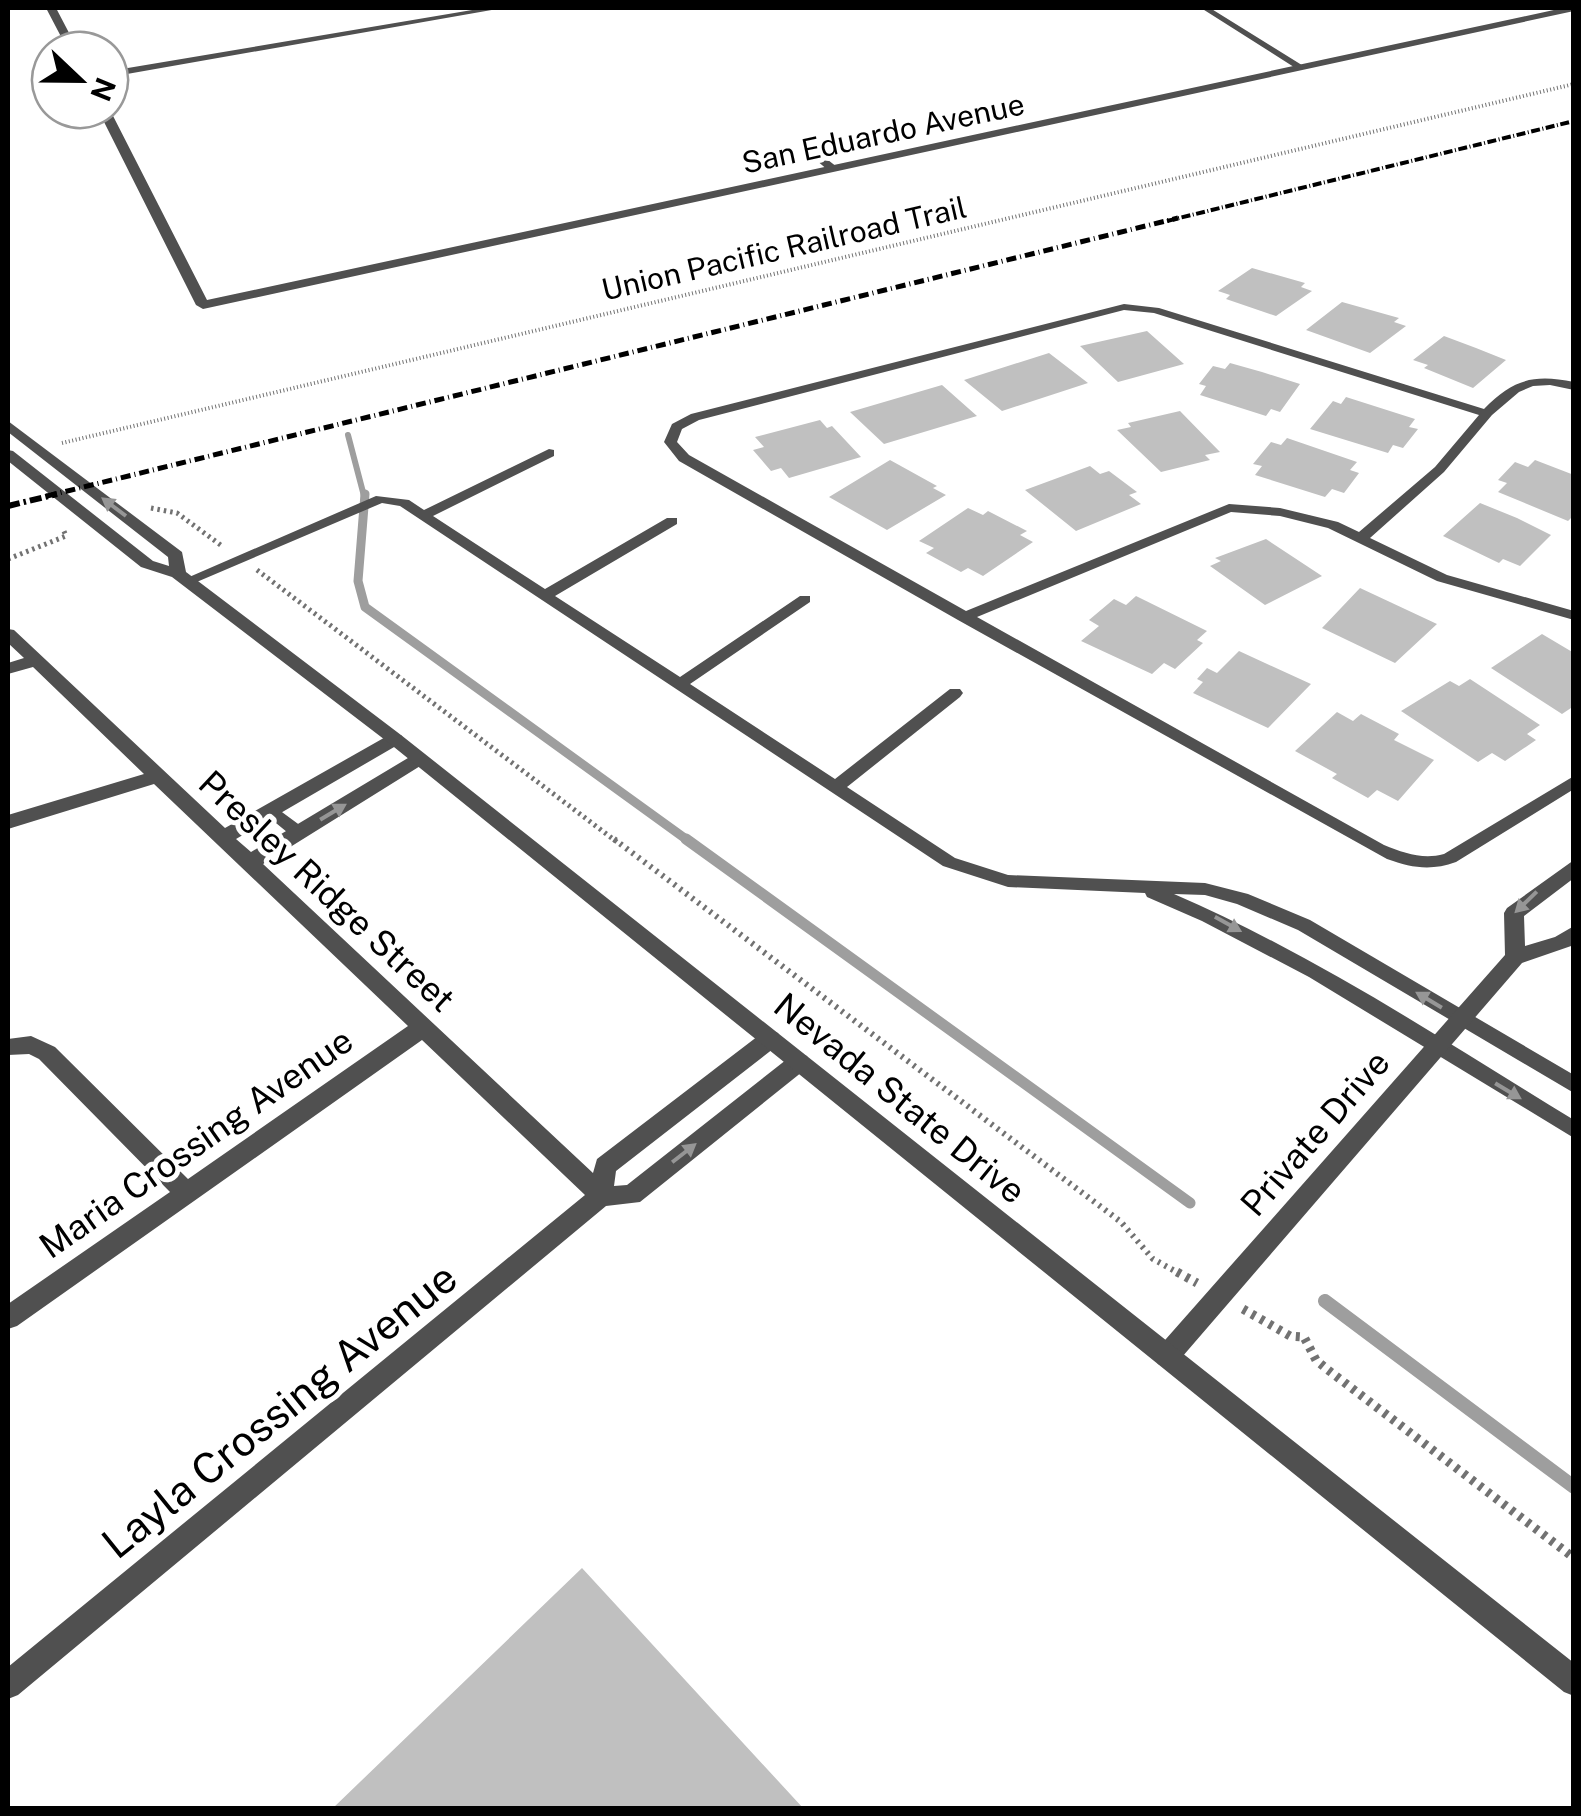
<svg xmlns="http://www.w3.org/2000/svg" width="1581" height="1816" viewBox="0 0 1581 1816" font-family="'Public Sans',sans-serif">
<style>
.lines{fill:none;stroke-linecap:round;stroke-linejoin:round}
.stream-far3{stroke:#9e9e9e;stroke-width:6}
.stream-far2{stroke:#9e9e9e;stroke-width:9}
.stream-far1{stroke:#9e9e9e;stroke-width:11}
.stream{stroke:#9e9e9e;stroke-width:14}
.building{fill:#c0c0c0}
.path-far3{stroke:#727272;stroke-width:4;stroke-dasharray:1 2.5;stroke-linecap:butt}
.path-far2{stroke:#727272;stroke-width:5;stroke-dasharray:2.5 4;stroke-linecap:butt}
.path-far1{stroke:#727272;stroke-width:6;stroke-dasharray:2.5 5;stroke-linecap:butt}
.path{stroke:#727272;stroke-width:9;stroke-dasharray:4 6;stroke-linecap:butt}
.service{fill:#505050;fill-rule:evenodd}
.minor{fill:#505050;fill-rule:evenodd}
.tertiary{fill:#505050;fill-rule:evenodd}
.rail-far2{stroke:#000;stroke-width:4;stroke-dasharray:9 2.5 1 2.5;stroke-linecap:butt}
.rail-far1{stroke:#000;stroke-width:5;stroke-dasharray:10 4 1 4;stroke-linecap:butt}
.rail{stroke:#000;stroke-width:6;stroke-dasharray:12 4 2.5 4;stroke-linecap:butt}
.oneway{fill:#969696}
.labels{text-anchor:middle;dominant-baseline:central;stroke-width:10;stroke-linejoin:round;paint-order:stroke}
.far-street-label{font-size:30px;fill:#000;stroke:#fff}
.street-label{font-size:35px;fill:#000;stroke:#fff}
.near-street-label{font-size:42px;fill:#000;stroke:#fff}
</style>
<rect width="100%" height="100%" fill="#fff"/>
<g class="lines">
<path class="stream-far3" d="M348 435 364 496"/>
<path class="stream-far2" d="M365 494 358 581 365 607 690 842"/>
<path class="stream-far1" d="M686 839 1190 1203"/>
<path class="stream" d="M1325 1301 1574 1487"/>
</g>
<path class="building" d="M1252 268 1305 283 1301 287 1312 291 1276 316 1226 299 1230 295 1218 291Z
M1342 302 1399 318 1394 322 1406 326 1370 353 1306 330Z
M1147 331 1184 364 1118 382 1080 346Z
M1444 336 1476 348 1506 360 1473 388 1424 368 1428 365 1413 360Z
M1049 353 1088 383 1002 411 964 380Z
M1230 363 1262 372 1300 384 1280 412 1271 409 1266 416 1200 395 1206 386 1199 384 1213 366 1225 369Z
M942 385 977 416 884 444 850 412Z
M1346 397 1415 419 1409 427 1418 429 1403 448 1393 445 1388 453 1310 429 1333 401 1341 404Z
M1180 411 1220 452 1205 455 1210 460 1161 472 1117 430 1131 427 1128 423Z
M820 420 827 428 832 426 861 457 789 478 781 468 771 471 753 450 764 447 755 437Z
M1287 438 1357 462 1350 470 1359 473 1344 493 1332 489 1325 497 1255 475 1262 466 1253 464 1271 442 1281 445Z
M890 460 937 486 933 488 946 495 887 530 829 497Z
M1535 460 1574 475V515L1568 521 1498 492 1507 483 1498 480 1515 462 1528 467Z
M1090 466 1100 474 1109 471 1137 492 1129 495 1141 504 1076 531 1025 490Z
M1480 503 1517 518 1551 535 1520 566 1503 559 1499 563 1443 536Z
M968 508 983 515 988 511 1027 531 1020 535 1033 542 983 576 968 568 961 572 926 553 934 548 919 541Z
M1266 539 1322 576 1265 605 1210 566 1221 561 1215 558Z
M1360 588 1437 624 1395 663 1322 628Z
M1136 596 1207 631 1197 640 1203 643 1175 669 1164 663 1152 674 1081 641 1099 626 1089 620 1114 599 1126 605Z
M1542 634 1574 653V706L1562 714 1491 668Z
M1239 651 1311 684 1268 728 1193 693 1203 682 1197 679 1207 668 1217 673Z
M1470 679 1540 725 1527 734 1536 740 1505 761 1492 753 1478 762 1401 711 1450 681 1459 686Z
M1337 712 1353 721 1361 714 1399 734 1394 740 1434 760 1398 801 1377 790 1368 798 1332 778 1337 774 1295 751Z
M582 1568 803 1808H333Z"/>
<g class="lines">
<path class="path-far3" d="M62 443 1574 84"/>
<path class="path-far2" d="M151 508 177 513 222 546
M8 559 66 536 63 529
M257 570 617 842"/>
<path class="path-far1" d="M614 839 1121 1222 1153 1259 1182 1275"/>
<path class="path" d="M1177 1272 1197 1283
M1243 1309 1290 1336 1304 1337 1316 1360 1328 1370 1574 1558"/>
<path class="service" d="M1201 8H1210L1305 67 1297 69Z
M859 135 863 136V140L822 149 819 153 837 167V171H829L809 154 814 145Z
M1124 304 1159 308 1484 409C1513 379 1534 374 1574 382V390L1550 385 1533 386 1519 392 1492 415 1444 472 1370 538 1447 575 1574 611V620L1437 581 1328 528 1280 516 1231 512 977 617 1384 845C1404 853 1423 860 1444 854L1574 776V789L1456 862C1431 871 1412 868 1387 859L958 620 679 461 664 442 672 424 691 414ZM1124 310 1154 313 1479 415 1435 467 1359 532 1338 522 1280 508 1229 504 966 611 689 455 677 442 682 429 699 420Z
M549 449 554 450V456L433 516 545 589 667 518H677V524L555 596 680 677 800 596H810V602L690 684 835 779 950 689H960L963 693 960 697 847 787 955 858 1008 875 1205 883 1248 894 1310 920 1574 1075V1093L1298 930 1237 904 1205 895 1174 894C1315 955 1443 1040 1574 1120V1138L1309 977 1202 921 1147 897 1145 893 1008 887 943 866 400 506 382 503 192 584H182L180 581 376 496 409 500 424 510Z
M271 804 305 829 307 833 305 837H293L265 814 263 810 265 806Z"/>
<path class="minor" d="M46 8H56L78 50H68Z
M484 8H503L110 77V71Z
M1563 8H1574V11L203 309 196 305 98 110H110L207 300Z
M8 629 14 630 225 828 389 735H401L404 739 401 743 236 839 251 852 413 755H425L428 759 425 763 263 864 593 1173 597 1159 762 1033 770 1030 778 1033 781 1039 778 1045 616 1171 614 1186 627 1185 791 1056 799 1053 807 1056 810 1062 807 1068 640 1202 606 1206 18 1695 8 1699V1667L585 1195 422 1040 17 1326 8 1329V1304L170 1192 39 1059 29 1054 8 1055V1039L31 1036 55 1047 188 1179 408 1026 154 784 8 829V815L144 774 33 667 8 674V663L24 658 8 643Z
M1574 860V878L1524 916 1525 946 1555 937 1574 926V945L1522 963 1176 1364 1167 1368 1158 1364 1154 1356 1158 1348 1505 955 1504 913 1507 908Z"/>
<path class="tertiary" d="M8 421 182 552 186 572 401 735 1574 1663V1696L1564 1692 389 743 172 577 141 567 8 461V450L13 451 153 561 169 566 168 557 8 432Z"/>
<path class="rail-far2" d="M1167 221 1574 121"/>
<path class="rail-far1" d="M47 496 1178 218"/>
<path class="rail" d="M8 506 57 494"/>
</g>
<defs><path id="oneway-solid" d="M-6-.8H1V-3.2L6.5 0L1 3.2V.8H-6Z" transform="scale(2.5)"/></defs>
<g class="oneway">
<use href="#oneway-solid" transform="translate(114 507) rotate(-143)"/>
<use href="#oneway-solid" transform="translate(333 812) rotate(-31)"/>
<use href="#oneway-solid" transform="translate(1526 902) rotate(136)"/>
<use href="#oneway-solid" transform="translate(1228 924) rotate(29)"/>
<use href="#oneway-solid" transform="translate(1429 1000) rotate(-149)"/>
<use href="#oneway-solid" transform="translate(1508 1091) rotate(31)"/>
<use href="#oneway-solid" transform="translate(684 1153) rotate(-38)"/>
</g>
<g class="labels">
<g class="far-street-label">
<text transform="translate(883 133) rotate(-12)">San Eduardo Avenue</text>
<text transform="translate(784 248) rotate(-13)">Union Pacific Railroad Trail</text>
</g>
<g class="street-label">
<text transform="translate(327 891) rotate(43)">Presley Ridge Street</text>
<text transform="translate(900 1098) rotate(39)">Nevada State Drive</text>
<text transform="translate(1315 1133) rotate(-49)">Private Drive</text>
<text transform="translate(196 1143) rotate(-35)">Maria Crossing Avenue</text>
</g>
<g class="near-street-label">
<text transform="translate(279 1410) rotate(-39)">Layla Crossing Avenue</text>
</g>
</g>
<rect width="1581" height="1816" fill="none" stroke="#000000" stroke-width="20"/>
<g transform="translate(80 80) rotate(112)"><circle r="48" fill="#ffffff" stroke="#999999" stroke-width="2.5"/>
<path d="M0-8L18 38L0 25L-18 38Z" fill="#000000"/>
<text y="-15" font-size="28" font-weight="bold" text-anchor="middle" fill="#000000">N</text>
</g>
</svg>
